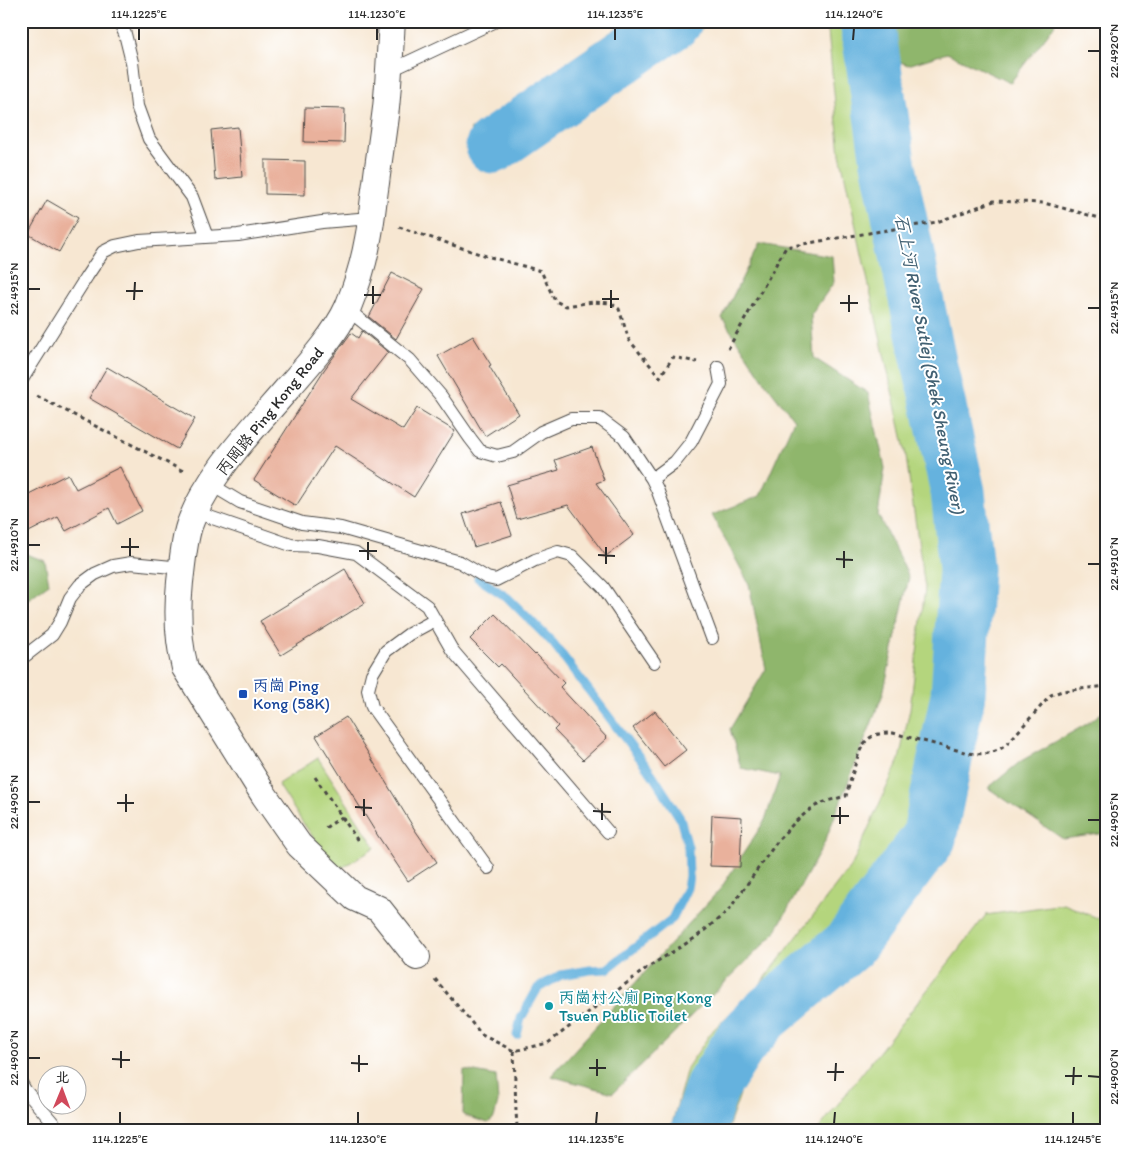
<svg xmlns="http://www.w3.org/2000/svg" width="1128" height="1152" viewBox="0 0 1128 1152" font-family="Itim,'LXGW WenKai TC',sans-serif">
<style>
.green{fill:#b4d57d;stroke:#708054}
.forest{fill:#8fb66c;stroke:#5d704c}
.lines{fill:none;stroke-linecap:round;stroke-linejoin:round}
.stream{stroke:#65b2de;stroke-width:9}
.river{stroke:#65b2de;stroke-width:55}
.building{fill:#e9b19c}
.service-casing{stroke:#4a4744;stroke-width:14}
.minor-casing{stroke:#4a4744;stroke-width:28}
.path{stroke:#4a4744;stroke-width:3;stroke-dasharray:4 4;stroke-linecap:butt}
.service{stroke:#fff;stroke-width:12}
.minor{stroke:#fff;stroke-width:26}
.ticks{fill:none;stroke:#2b2b2b;stroke-width:2}
.transit-dot{fill:#1a4fb4;stroke:#fff;stroke-width:2}
.culture-dot{fill:#0f9aa8;stroke:#fff;stroke-width:2}
.labels{text-anchor:middle;dominant-baseline:central;stroke-width:4;stroke-linejoin:round;paint-order:stroke}
.street-label{font-size:16px;fill:#2b2b2b;stroke:#fff}
.transit-label{font-size:16px;fill:#164399;stroke:#fff;text-anchor:start}
.culture-label{font-size:16px;fill:#0d838f;stroke:#fff;text-anchor:start}
.water-label{font-size:18px;font-style:italic;fill:#426173;stroke:#fff}
.neatline{fill:none;stroke:#2b2b2b;stroke-width:2}
.ticks-label{font-size:12px;text-anchor:middle;fill:#2b2b2b}
</style>
<rect width="100%" height="100%" fill="#fff"/>
<filter id="ink" filterUnits="userSpaceOnUse"><feTurbulence type="fractalNoise" baseFrequency=".02" numOctaves="2"/><feDisplacementMap in="SourceGraphic" scale="10" xChannelSelector="R" yChannelSelector="G"/><feConvolveMatrix kernelMatrix="1 2 1 2 8 2 1 2 1" color-interpolation-filters="sRGB"/></filter>
<filter id="wash" filterUnits="userSpaceOnUse"><feTurbulence type="fractalNoise" baseFrequency=".0096" numOctaves="4" result="noise"/><feDisplacementMap in="SourceGraphic" scale="20" xChannelSelector="R" yChannelSelector="G"/><feGaussianBlur stdDeviation="1.12" result="paint"/><feColorMatrix in="noise" values="0 0 0 0 0 0 0 0 0 0 0 0 0 0 0 0 0 1.4 0 .05"/><feComposite in="paint" operator="in"/></filter>
<g filter="url(#wash)">
<rect width="100%" height="100%" fill="#f7e7d2"/>
<path class="green" d="M627 21H713L502 163 470 130Z
M827 21H887L899 99 947 366 980 530 978 666 968 739 941 836 857 951 800 1000 747 1074 727 1131H670L687 1068 712 1031 759 986 852 865 899 760 910 709 925 588 905 450 840 154Z
M318 758 375 847 337 871 301 820 278 784Z
M1064 904 1107 922V1131H817L986 915Z"/>
<path class="forest" d="M887 21H1055L1054 26 1010 83 947 53 908 65 893 59Z
M759 244 832 256 834 282 811 315 814 358 868 393 885 468 878 515 909 577 883 694 823 846 774 934 613 1093 551 1076 721 888 765 820 780 776 741 768 730 729 766 669 749 584 712 515 760 496 794 420 764 381 722 318Z
M21 552 45 561 49 584 21 604Z
M1107 709V833L1063 839 988 788 1021 761 1085 725Z
M464 1070 496 1076 498 1102 494 1118 488 1123 463 1115Z"/>
<g class="lines">
<path class="stream" d="M478 578 508 598 553 643 652 774 680 818 688 847 689 876 687 888 672 919 607 969 590 970 561 975 538 988 521 1018 517 1035"/>
<path class="river" d="M493 146 675 21
M698 1131 712 1087 740 1043 762 1018 849 945 929 838 958 695 966 569 958 492 930 367 888 162 867 21"/>
</g>
<g id="blocks">
<path class="building" d="M305 108 345 109 344 143 304 142Z
M238 127 242 177 215 180 211 130Z
M265 160 305 161V195L265 194Z
M47 200 78 218 59 252 28 234Z
M392 273 424 289 396 339 369 317Z
M362 331 388 352 351 399 403 430 417 408 455 431 414 497 335 446 296 506 254 480 324 370 351 333 358 338Z
M473 336 491 365 489 366 519 414 485 436 438 356Z
M107 367 195 419 177 449 89 398Z
M592 447 604 480 596 483 634 535 606 556 568 505 517 519 507 485 559 470 555 460Z
M120 467 142 511 117 524 109 508 66 531 58 517 21 536V498L68 474 76 489Z
M501 502 512 535 474 547 463 514Z
M345 569 365 603 281 655 260 621Z
M495 614 535 655 536 654 564 683 560 687 607 738 583 760 554 730 558 726 501 664 498 667 470 639Z
M655 711 686 750 664 767 633 728Z
M346 717 415 830 437 862 408 881 378 836 316 736Z
M712 815 742 817 740 867 710 866Z"/>
</g>
</g>
<g filter="url(#ink)">
<use href="#blocks" fill-opacity="0" stroke="#4a4744" stroke-width="1"/>
<g class="lines">
<g class="service-casing">
<path id="service" d="M119 21 125 34 132 62 137 106 149 139 192 197 207 237
M389 71 496 21
M347 309 410 360 441 396 470 438 480 451 497 456 513 452 541 432 571 419H600L624 437 652 479 657 489 712 638
M21 381 87 276 103 252 115 246 139 241 238 235 322 222 371 218
M652 479 675 462 691 442 721 384 718 367
M210 484 240 502 302 523 341 528 460 562 487 578 496 580 535 560 558 552 572 556 603 587 654 662
M195 512 291 545 318 546 356 553 427 606 452 650 608 832
M435 620 409 634 386 651 372 674 368 690 372 707 488 868
M21 659 52 635 60 622 70 598 80 585 95 574 113 566 131 563 182 568
M21 1083 25 1090 60 1131"/>
</g>
<g class="minor-casing">
<path id="minor" d="M392 21C390 50 389 79 386 108 383 133 379 158 376 183 373 201 372 220 368 239 364 262 357 285 348 307 336 334 307 366 287 389 252 430 208 474 189 526 184 541 182 566 180 582 177 611 178 640 185 668L264 795 299 845 355 898 379 909 417 957"/>
</g>
<path class="path" d="M399 227 483 255 541 271 555 301 566 306 593 302 611 303 619 309 629 340 660 377 673 357 697 362
M728 349 786 247 838 238 937 222 994 201 1044 203 1107 220
M37 396 185 472
M315 777 342 817 325 828
M342 817 358 841
M435 979 482 1035 514 1051 548 1043 648 967 695 938 728 911 779 839 795 822 813 807 827 801 846 796C849 786 852 775 855 765 862 743 867 732 893 733L968 753C982 755 994 754 1006 745L1051 695 1062 691 1107 686
M514 1051 516 1111 517 1127 516 1131"/>
<use href="#service" class="service"/>
<use href="#minor" class="minor"/>
</g>
</g>
<path class="ticks" d="M139 40V28M377 40V28M615 40V28M853 40 854 28M1088 51H1100M28 289H40M126 291H143M364 295H381M602 299H619M134 300 135 282M840 303H858M373 304V286M611 308V290M1088 308H1100M849 312V295M28 545H40M121 547H139M359 551H377M598 555 615 556M130 556V538M836 559 853 560M368 560V542M606 564V547M1088 564H1100M844 568V551M28 802H40M117 803H134M355 807 372 808M593 811 611 812M126 812V794M364 816V799M831 816H849M602 820V803M1088 820H1100M840 824V807M28 1058H40M112 1059 130 1060M351 1063 368 1064M121 1068V1051M589 1068H606M359 1072V1055M827 1072H844M597 1076V1059M1065 1076H1082M1088 1076 1100 1077M835 1081 836 1063M1073 1085 1074 1067M120 1124V1112M358 1124V1112M596 1124 597 1112M834 1124 835 1112M1073 1124V1112"/>
<rect class="transit-dot" x="238" y="689" width="10" height="10" rx="2.5"/>
<circle class="culture-dot" cx="549" cy="1006" r="5"/>
<g class="labels">
<g class="street-label">
<text transform="translate(270 411) rotate(-51)">丙岡路 Ping Kong Road</text>
</g>
<g class="transit-label">
<text x="253" y="685">丙崗 Ping<tspan x="253" dy="18">Kong (58K)</tspan></text>
</g>
<g class="culture-label">
<text x="559" y="997">丙崗村公廁 Ping Kong<tspan x="559" dy="18">Tsuen Public Toilet</tspan></text>
</g>
<g class="water-label">
<text transform="translate(930 364) rotate(79)">石上河 River Sutlej (Shek Sheung River)</text>
</g>
</g>
<rect width="1128" height="1152" fill="none" stroke="#fff" stroke-width="55"/>
<g transform="translate(62 1090) rotate(1)"><circle r="24" fill="#ffffff" stroke="#aaaaaa"/>
<path d="M0-4L9 19L0 12L-9 19Z" fill="#d1495b"/>
<text y="-8" font-size="14" font-weight="bold" text-anchor="middle" fill="#2b2b2b">北</text>
</g>
<rect x="28" y="28" width="1072" height="1096" class="neatline"/>
<g class="ticks-label">
<text x="139" y="18">114.1225°E</text>
<text x="377" y="18">114.1230°E</text>
<text x="615" y="18">114.1235°E</text>
<text x="854" y="18">114.1240°E</text>
<text transform="translate(1114 51) rotate(-90)" y="4">22.4920°N</text>
<text transform="translate(14 289) rotate(-90)" y="4">22.4915°N</text>
<text transform="translate(1114 308) rotate(-90)" y="4">22.4915°N</text>
<text transform="translate(14 545) rotate(-90)" y="4">22.4910°N</text>
<text transform="translate(1114 564) rotate(-90)" y="4">22.4910°N</text>
<text transform="translate(14 802) rotate(-90)" y="4">22.4905°N</text>
<text transform="translate(1114 820) rotate(-90)" y="4">22.4905°N</text>
<text transform="translate(14 1058) rotate(-90)" y="4">22.4900°N</text>
<text transform="translate(1114 1077) rotate(-90)" y="4">22.4900°N</text>
<text x="120" y="1143">114.1225°E</text>
<text x="358" y="1143">114.1230°E</text>
<text x="596" y="1143">114.1235°E</text>
<text x="834" y="1143">114.1240°E</text>
<text x="1073" y="1143">114.1245°E</text>
</g>
</svg>
